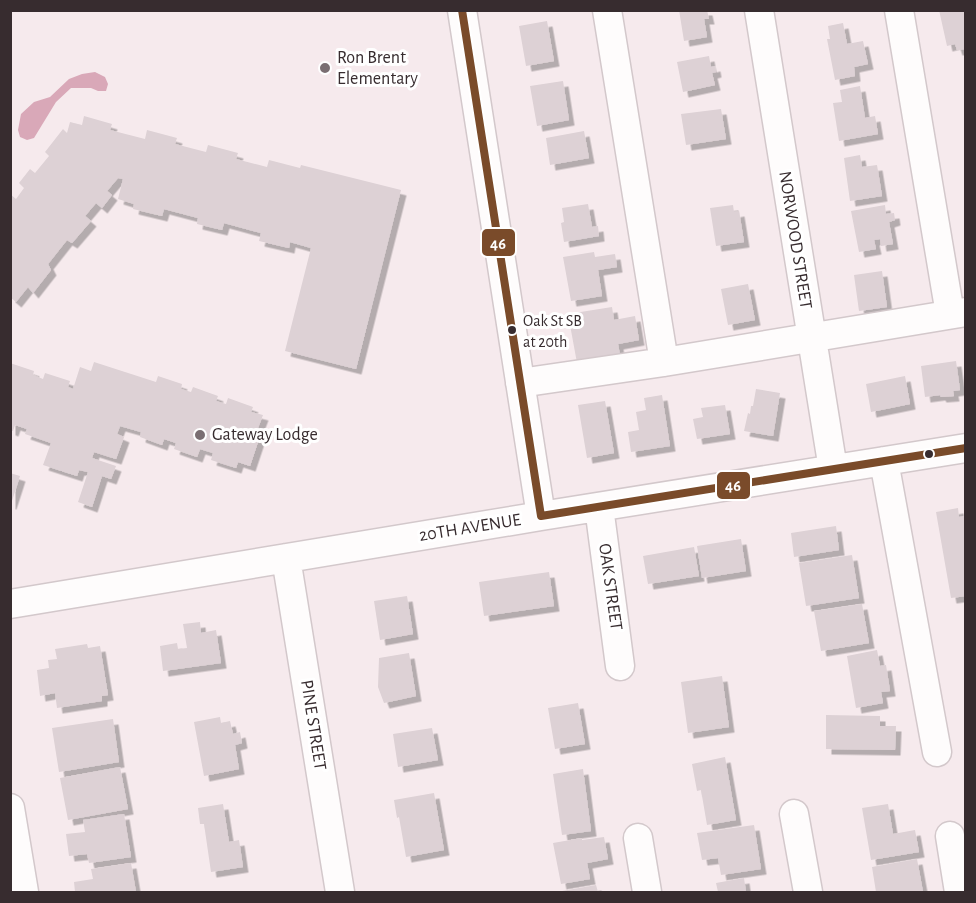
<svg xmlns="http://www.w3.org/2000/svg" width="976" height="903" viewBox="0 0 976 903" font-family="'Alegreya Sans',sans-serif">
<style>
.water{fill:#d9a8b8}
.building{fill:#ddd1d5;filter:url(#shadow)}
.lines{fill:none;stroke-linecap:round;stroke-linejoin:round}
.minor-casing{stroke:#d3c8cb;stroke-width:31}
.minor{stroke:#fefcfc;stroke-width:28}
.bus-1-casing{stroke:#fff;stroke-width:12}
.bus-1{stroke:#7a4b2a;stroke-width:8}
.poi-dot{fill:#7a6e72;stroke:#fff;stroke-width:2}
.bus-dot{fill:#372c2f;stroke:#fff;stroke-width:2}
.labels{text-anchor:middle;dominant-baseline:central;stroke-width:6;stroke-linejoin:round;paint-order:stroke}
.bus-label{font-size:16px;fill:#372c2f;stroke:#fff;text-anchor:start}
.poi-label{font-size:18px;fill:#372c2f;stroke:#fff;text-anchor:start}
.street-label{font-size:18px;fill:#372c2f;stroke:#fff}
.line-badge{stroke:#fff;stroke-width:2}
.badge-label{font-size:16px;text-anchor:middle;font-weight:bold;fill:#fff}
</style>
<defs>
<filter id="shadow"><feDropShadow dx="5.5" dy="5.5" stdDeviation="0" flood-color="#0004"/></filter>
</defs>
<rect width="100%" height="100%" fill="#f6eaed"/>
<path class="water" d="M95 72 105 77 108 84 106 91H98L91 88H71L56 102 34 138 27 140 20 137 18 130 21 114 34 102 50 97 69 79 82 74Z"/>
<path class="building" d="M679 10H707L709 19H704L707 37 684 41Z
M939 10 966 11V49L957 50 955 44 947 46Z
M547 21 554 61 526 66 519 26Z
M843 23 847 44 863 41 868 64 854 67 855 76 835 80 827 39H830L828 26Z
M709 56 711 67 715 66 716 72 712 73 715 85 683 92 677 62Z
M563 81 569 120 537 126 530 86Z
M860 86 865 118 875 116 878 134 839 141 833 103 842 102 840 90Z
M721 109 726 139 686 145 681 114Z
M84 116 112 124 110 130 145 139 147 130 177 138 175 144 206 152 208 145 238 153 236 159 267 167 269 160 300 168 301 165 401 190 356 369 285 351 311 248 290 242 289 248 259 241 261 233 224 223 222 230 197 224 198 218 164 209 162 216 133 209 134 204 118 199 123 179 118 178 107 191 112 195 102 208 96 203 85 216 91 221 72 243 67 240 48 264 51 270 33 293 28 287 16 302 10 297V194L16 199 24 188 19 183 30 169 35 173 49 156 45 152 63 129 67 133 70 122 82 125Z
M584 131 589 158 550 165 546 138Z
M860 155 862 167 877 165 882 196 850 201 844 158Z
M588 204 592 227 598 226 599 236 564 242 561 223 564 222 562 208Z
M733 205 734 212 739 211 744 242 716 246 710 208Z
M885 205 886 214 894 213 895 220 889 222 893 244 881 246 880 239 874 240 876 249 859 252 851 211Z
M594 252 595 257 615 254 617 267 598 270 602 296 571 301 563 257Z
M882 271 887 307 859 311 854 275Z
M748 284 755 320 728 325 721 289Z
M612 307 614 320 635 316 639 340 618 344 620 355 577 363 568 314Z
M956 361 960 390 953 391 954 396 941 397 940 395 925 397 921 366Z
M94 362 156 382 158 376 182 384 181 389 191 392 193 387 218 396 216 401 226 404 228 398 253 407 251 412 263 415 258 428 262 430 250 466 238 462 236 468 211 460 213 453 200 449 197 457 174 449 176 443 164 439 162 445 140 437 141 432 120 426 117 434 124 437 116 459 94 452 92 458 116 466 111 479 102 476 92 507 78 502 88 472 79 470 77 476 43 465 51 443 25 434 27 429 15 425 13 431 10 430V363L34 371 33 375 43 379 45 373 70 381 68 387 73 389 80 367 91 371Z
M905 376 910 404 871 412 866 384Z
M756 389 780 393 773 436 744 431 748 413 750 414 751 406H753Z
M662 395 670 446 631 452 628 432 639 430 636 412 646 410 644 398Z
M605 401 614 453 587 458 578 405Z
M725 405 730 434 697 439 693 419 703 417 701 408Z
M10 473 20 476 11 504H10Z
M958 508 959 517 966 516V596L951 598 936 512Z
M836 526 839 550 794 557 791 533Z
M741 539 746 571 702 578 697 546Z
M694 547 699 576 648 584 643 556Z
M852 555 859 598 806 606 799 563Z
M549 572 554 606 484 616 479 582Z
M407 596 413 634 380 640 374 601Z
M862 604 869 643 821 651 814 611Z
M200 622 201 633 216 630 221 663 163 671 160 646 177 643 178 649 187 648 183 624Z
M87 644 88 648 100 646 108 695 102 696V701L57 708 55 693 40 696 37 670 49 668 48 660 57 659 55 649Z
M877 650 880 666 886 665 890 691 881 692 883 703 856 708 847 656Z
M409 653 416 696 384 703 378 687 379 658Z
M722 676 729 727 688 733 681 682Z
M578 703 585 744 555 749 548 708Z
M826 715 880 716V726H896L895 750 826 749Z
M220 717 221 723 230 721 233 734 240 732 242 743 235 745 239 769 204 776 194 722Z
M113 719 119 762 59 772 52 728Z
M432 728 438 760 398 767 393 734Z
M725 757 736 820 707 825 701 790 697 791 692 764Z
M120 767 128 809 68 820 60 778Z
M583 769 591 831 562 835 553 774Z
M434 793 444 850 406 857 399 817 397 818 394 800Z
M223 804 229 842 239 840 243 867 211 872 204 824H200L198 808Z
M888 804 893 834 915 830 919 852 871 860 862 808Z
M124 814 131 857 89 863 87 854 69 856 66 834 85 832 83 820Z
M754 825 761 869 721 875 718 858 702 860 697 833Z
M604 837 608 859 587 863 590 879 561 884 553 843 582 838V840Z
M917 859 923 892H876L872 867Z
M131 863 136 892H75L74 882 93 879 91 869Z
M744 878 746 892H718L716 883Z
M596 885 598 892H562V891Z"/>
<g class="lines">
<g class="minor-casing">
<path id="minor" d="M462 10 541 516
M607 10 664 362
M759 10 833 469
M899 10 950 314
M520 383 664 362 966 312
M884 461 937 752
M599 507 620 666
M286 558 340 892
M10 604 541 516 966 448
M10 808 24 892
M794 814 808 892
M950 836 959 892
M638 838 647 892"/>
</g>
<use href="#minor" class="minor"/>
<g class="bus-1-casing">
<path id="bus-1" d="M462 10 541 516 966 448"/>
</g>
<use href="#bus-1" class="bus-1"/>
</g>
<g class="poi-dot">
<circle cx="325" cy="68" r="6"/>
<circle cx="200" cy="435" r="6"/>
</g>
<g class="bus-dot">
<circle cx="512" cy="330" r="5"/>
<circle cx="929" cy="454" r="5"/>
</g>
<g class="labels">
<g class="bus-label">
<text x="523" y="321">Oak St SB<tspan x="523" dy="21">at 20th</tspan></text>
</g>
<g class="poi-label">
<text x="337" y="58">Ron Brent<tspan x="337" dy="21">Elementary</tspan></text>
<text x="212" y="435">Gateway Lodge</text>
</g>
<g class="street-label">
<text transform="translate(795 240) rotate(81)">NORWOOD STREET</text>
<text transform="translate(470 528) rotate(-9)">20TH AVENUE</text>
<text transform="translate(610 587) rotate(82)">OAK STREET</text>
<text transform="translate(313 725) rotate(81)">PINE STREET</text>
</g>
</g>
<g class="line-badge">
<rect x="481" y="228" width="35" height="29" rx="6" fill="#7a4b2a"/>
<rect x="716" y="471" width="35" height="29" rx="6" fill="#7a4b2a"/>
</g>
<g class="badge-label">
<text x="498" y="249">46</text>
<text x="733" y="491">46</text>
</g>
<rect width="976" height="903" fill="none" stroke="#372c2f" stroke-width="24"/>
</svg>
